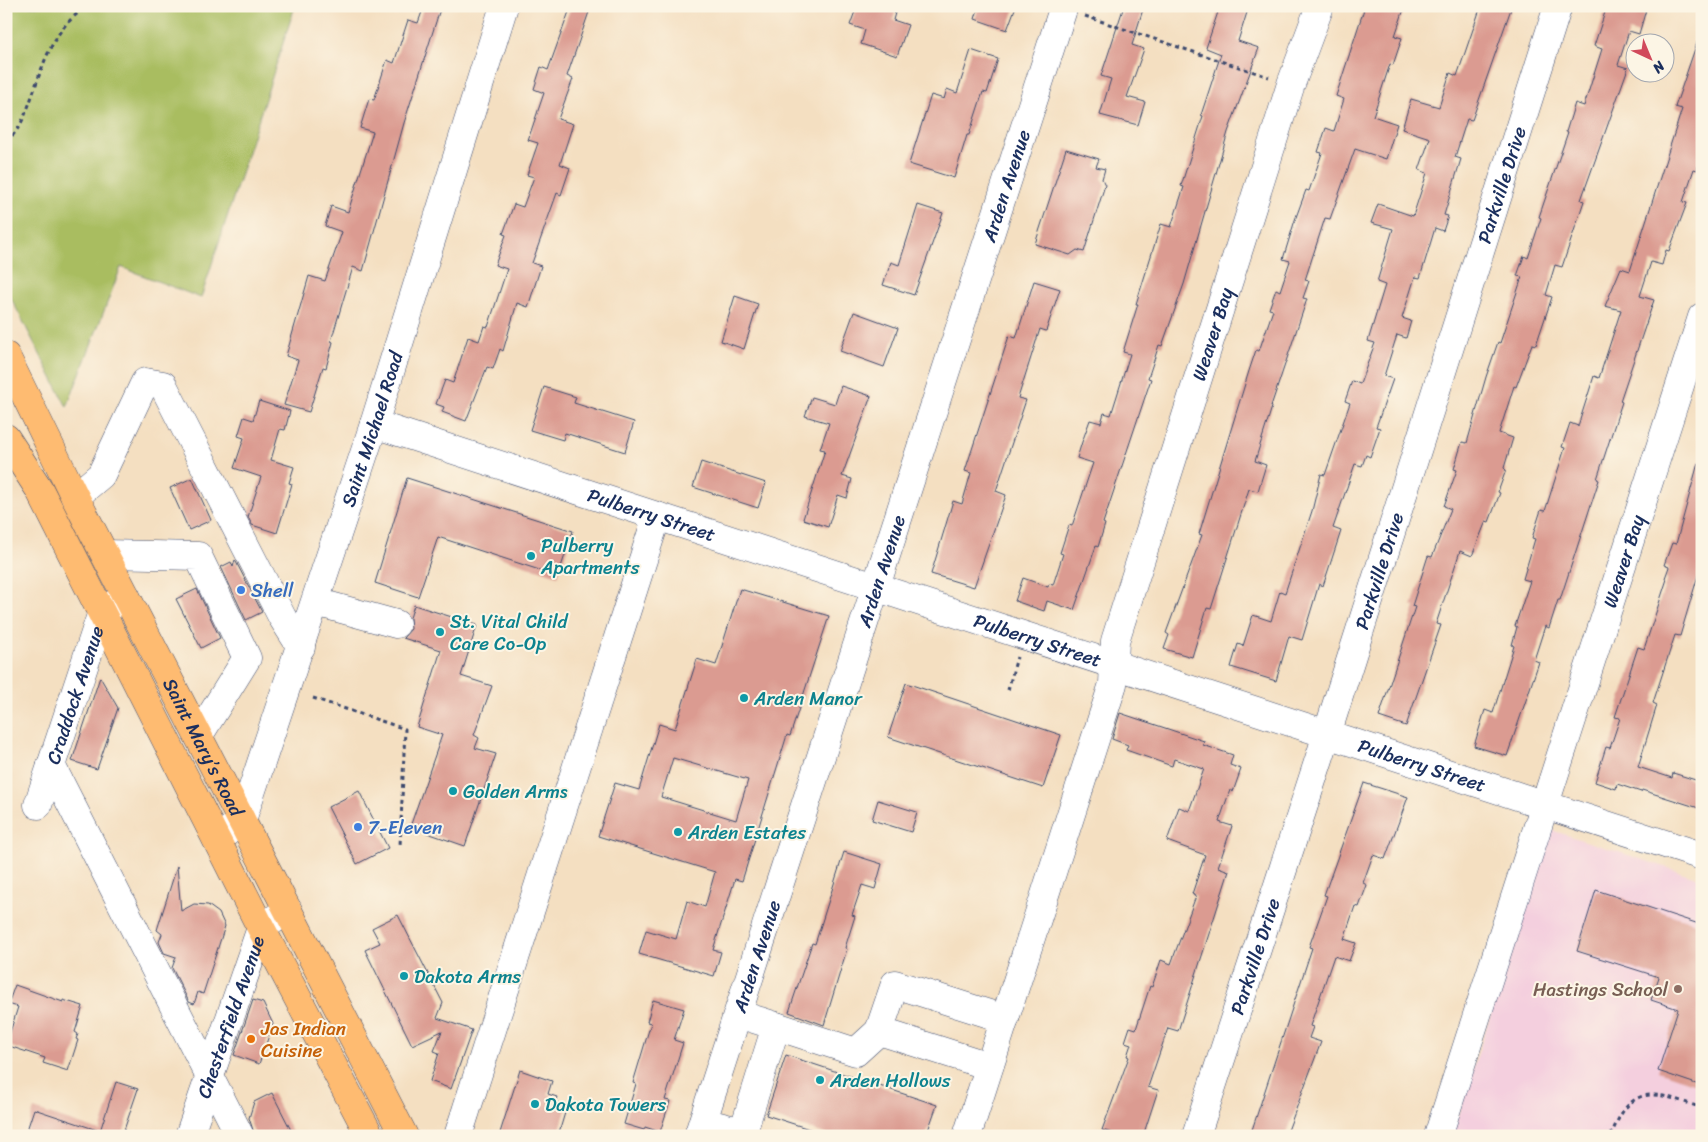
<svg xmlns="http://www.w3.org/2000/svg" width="1708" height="1142" viewBox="0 0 1708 1142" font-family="Sriracha,sans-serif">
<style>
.built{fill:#f4cfde}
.green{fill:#a9bd61;stroke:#627660}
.building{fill:#db9b91;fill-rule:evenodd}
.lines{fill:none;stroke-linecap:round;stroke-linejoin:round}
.minor-casing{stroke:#3c496d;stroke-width:29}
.major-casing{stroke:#3c496d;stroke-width:29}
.path{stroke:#3c496d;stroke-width:3;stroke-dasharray:4 4;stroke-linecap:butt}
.minor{stroke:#fff;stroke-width:28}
.major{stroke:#febb71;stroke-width:28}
.culture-dot{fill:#0f9aa8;stroke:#fcf5e5;stroke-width:2}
.shop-dot{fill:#3f7fe0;stroke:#fcf5e5;stroke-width:2}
.education-dot{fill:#8d6e63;stroke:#fcf5e5;stroke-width:2}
.food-dot{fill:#e8710a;stroke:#fcf5e5;stroke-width:2}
.labels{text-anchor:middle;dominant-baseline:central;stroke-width:4;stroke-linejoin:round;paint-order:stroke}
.street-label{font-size:19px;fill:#1b2f5e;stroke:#fcf5e5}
.culture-label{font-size:19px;fill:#0d838f;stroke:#fcf5e5;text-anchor:start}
.shop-label{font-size:19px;fill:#366cbe;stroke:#fcf5e5;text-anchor:start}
.education-label{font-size:19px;fill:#785e54;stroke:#fcf5e5;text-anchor:end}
.food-label{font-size:19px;fill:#c56008;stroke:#fcf5e5;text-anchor:start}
</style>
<rect width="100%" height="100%" fill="#fcf5e5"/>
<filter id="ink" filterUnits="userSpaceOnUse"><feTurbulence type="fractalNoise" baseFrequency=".02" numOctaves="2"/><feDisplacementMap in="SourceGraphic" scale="10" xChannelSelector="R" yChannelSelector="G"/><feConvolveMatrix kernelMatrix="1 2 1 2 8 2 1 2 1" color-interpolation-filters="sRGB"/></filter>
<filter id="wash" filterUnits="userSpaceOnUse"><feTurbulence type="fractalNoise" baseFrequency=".0096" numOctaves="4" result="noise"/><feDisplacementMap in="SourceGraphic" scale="20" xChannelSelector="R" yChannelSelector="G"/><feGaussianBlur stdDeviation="1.12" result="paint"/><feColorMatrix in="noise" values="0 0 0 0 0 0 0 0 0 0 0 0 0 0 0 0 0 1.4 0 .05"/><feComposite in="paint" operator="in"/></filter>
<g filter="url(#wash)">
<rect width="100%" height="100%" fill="#f4dfc1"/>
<path class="built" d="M1551 830 1702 879V1136H1451Z"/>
<path class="green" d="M6 6H295L201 298 121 267 67 407 11 298 6 295Z"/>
<g id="blocks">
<path class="building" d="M424 6H441L404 123 363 271 353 267 331 341 333 342 326 368 323 367 309 412 284 405 298 360 286 356 309 276 325 281 342 232 325 226 331 206 348 212 373 132 360 128 369 99 374 100 387 60 394 63 408 20 418 23Z
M571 6H591L567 76 573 79 558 119 573 124 560 164 570 168 561 195 557 193 532 263 541 266 528 307 517 303 503 351 500 349 493 369 487 367 466 421 442 412 444 407 436 404 445 380 453 383 468 337 479 341 484 326 488 327 507 269 495 265 506 235 503 234 514 204 523 207 534 177 527 175 538 143 528 140 544 93 534 89 541 67 548 70Z
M857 6H897L893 20 908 25 897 56 861 44 865 30 850 25Z
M979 6H1016L1007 30 975 19Z
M1124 6H1144L1132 45 1144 49 1127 97 1145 102 1138 125 1100 115 1111 79 1101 76Z
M1220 6H1249L1238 41 1259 48 1228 132 1184 284 1162 346 1159 345 1148 378 1151 379 1103 523 1105 524 1098 547 1096 546 1074 610 1047 601 1044 611 1015 601 1023 578 1048 587 1049 584 1053 585 1063 554 1060 553 1069 525 1072 526 1093 463 1077 458 1082 442 1090 420 1101 423 1104 413 1111 415 1130 354 1123 352 1138 304H1136L1161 224 1171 227 1184 187 1181 186 1203 116 1201 115 1221 54 1206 48Z
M1365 6H1405L1395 36 1402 38 1393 65 1390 64 1373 116 1397 124 1386 159 1355 149 1330 219 1325 218 1305 280 1309 281 1303 298 1307 299 1271 406 1272 407 1255 461 1266 465 1258 491 1249 489 1211 609 1207 608 1192 657 1164 649 1169 635 1166 633 1202 535 1199 534 1249 371 1256 350 1259 351 1273 310 1269 309 1276 289 1280 291 1290 261 1283 259 1295 220 1306 190 1309 191 1322 153 1318 152 1326 128 1334 131 1344 99 1336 96Z
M1481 6H1512L1472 120 1467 119 1455 157 1461 159 1444 215 1448 216 1443 231 1435 228 1420 278 1415 277 1402 318 1411 321 1406 338 1397 335 1384 376 1393 379 1376 427 1380 428 1370 457 1366 455 1362 466 1355 464 1333 528 1341 531 1323 586 1319 584 1302 640 1289 636 1276 681 1231 667 1238 644 1243 646 1253 615 1271 621 1280 591 1285 593 1312 511 1321 474 1325 475 1350 403 1345 401 1352 381 1360 384 1375 343 1368 341 1385 285 1377 282 1393 229 1371 223 1378 204 1413 216 1427 173 1419 170 1430 138 1402 129 1411 99 1439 107 1450 73 1457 76Z
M1607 6H1647L1639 34 1629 31 1618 65 1628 68 1581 200 1584 201 1562 267 1555 265 1546 295 1552 297 1536 345 1532 344 1516 387 1514 386 1499 433 1513 438 1504 468 1506 470 1498 492 1500 493 1489 522 1486 521 1472 556 1460 551 1436 624 1441 625 1406 726 1379 717 1415 607 1412 606 1428 556 1432 557 1451 509 1444 506 1457 470 1454 469 1462 442 1467 443 1486 377 1498 342 1500 343 1522 277 1517 276 1524 256 1528 258 1541 218 1539 217 1568 132H1566L1575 103 1584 106 1602 49 1594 46Z
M1699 37 1702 38V155L1697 170 1694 169 1683 202 1687 203 1669 251 1666 250 1662 265 1651 262 1640 296 1654 300 1620 401 1622 402 1597 479 1599 480 1560 600H1558L1549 628 1545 626 1534 660 1539 662 1507 756 1474 746 1485 710 1493 713 1514 646 1512 645 1517 627 1515 626 1530 581 1523 579 1535 539 1532 538 1541 510 1545 511 1565 448 1562 447 1570 423 1578 426 1594 376 1599 378 1621 310 1605 306 1621 268 1630 271 1682 109 1675 107Z
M971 50 998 59 987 93 983 92 969 135H967L954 178 909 164 931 95 944 99 947 89 957 93Z
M1066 149 1099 159 1096 167 1105 169 1102 179 1105 185 1084 252 1077 250 1070 255 1035 244Z
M918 205 943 213 914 295 883 285 891 262 899 265Z
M1034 281 1060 289 1046 331 1040 329 1018 398 1026 400 996 491 1006 495 974 587 931 574 953 501 962 504 971 473 965 471 1009 336 1016 338Z
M735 296 758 304 744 349 721 341Z
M854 312 898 328 884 367 840 351Z
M841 386 871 396 842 476 852 479 847 498 838 495 828 527 803 519 825 450 820 449 829 423 805 416 812 397 835 404Z
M544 387 576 397 574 403 634 422 625 452 565 433 563 440 530 430Z
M259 401 290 411 285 430 280 429 271 460 294 467 289 483 292 484 277 533 252 525 248 517 261 477 234 468 244 438 238 436 244 417 253 420Z
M701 462 766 483 758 508 693 487Z
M1698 463 1702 464V562L1680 636 1675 635 1653 703 1657 705 1638 767 1672 778 1673 773 1702 782V809L1642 790 1641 792 1617 784 1616 789 1595 782 1606 747 1610 748 1620 718 1615 717 1638 647 1644 649 1667 579 1665 578 1669 567 1664 565 1672 543 1676 544Z
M192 478 211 520 189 530 170 488Z
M407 478 573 531 558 576 438 537 418 597 375 583Z
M235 560 262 612 246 620 221 567 231 562 233 567Z
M197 589 220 638 201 648 176 599Z
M740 589 829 616 790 736 787 735 742 881 735 879 713 950 721 952 714 976 639 954 646 930 676 939 687 901 705 907 715 872 598 836 615 783 639 790 659 724 675 729 697 659 716 665ZM673 758 748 780 736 820 661 797Z
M414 605 477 625 461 676 492 686 474 735 479 738 475 748 496 754 465 846 410 827 442 735 417 727 441 650 403 638 411 629 410 618Z
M100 677 118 708 97 769 72 761Z
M906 683 1061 735 1043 788 888 737Z
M1120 713 1204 741 1203 745 1233 755 1230 765 1241 769 1233 792 1230 790 1219 822 1232 826 1218 867 1229 871 1178 1031 1168 1028 1148 1087 1158 1090 1143 1136H1122L1102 1130 1129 1057 1127 1056 1131 1044 1125 1042 1130 1027 1136 1029 1150 986 1152 987 1161 960 1171 964 1196 896 1192 894 1205 855 1167 841 1179 807 1189 811 1204 769 1174 759 1172 766 1126 750 1128 745 1112 739Z
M1364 783 1408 797 1385 859 1373 855 1363 883 1367 885 1359 907 1355 906 1344 939 1356 943 1349 961 1334 956 1310 1026 1313 1027 1309 1038 1321 1042 1286 1136H1250L1312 948 1309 947 1327 896 1324 895Z
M359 791 388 848 357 864 328 807Z
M878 800 917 812 911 832 872 820Z
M844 852 882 864 875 889 862 885 852 915 855 916 845 948 847 949 824 1025 789 1012 812 943 815 944Z
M177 866 181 911 194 904 208 905 219 913 225 926 203 994 198 992 194 1004 189 1002 172 968 176 957 164 953 159 942 162 934 157 930Z
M1596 890 1702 925V1086L1658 1071 1678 1009 1651 1000 1659 977 1577 951Z
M398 915 443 1003 437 1018 472 1030 451 1089 430 1081 439 1053 434 1051 442 1031 412 1045 365 950 380 943 372 928Z
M15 985 63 1002V1000L83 1006 75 1032 78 1034 76 1039 78 1040 68 1071 43 1063 45 1058 6 1045 18 1007 8 1004Z
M253 1000 263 1003 273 1024 259 1064 234 1055Z
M653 1000 684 1009 674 1040 683 1043 665 1100 670 1101 660 1132 645 1127 644 1130 624 1124 636 1084 633 1083 651 1023 647 1022Z
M786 1055 937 1105 926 1136H831L766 1115Z
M520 1070 552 1081 548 1094 557 1097 555 1102 567 1106 558 1136H499Z
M116 1082 138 1089 122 1136H25L34 1109 100 1131Z
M272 1093 294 1136H255L249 1118 254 1102Z"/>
</g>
</g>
<g filter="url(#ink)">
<use href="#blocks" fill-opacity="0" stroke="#3c496d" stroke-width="1"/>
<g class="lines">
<g class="minor-casing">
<g id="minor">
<path id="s1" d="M374 424 1702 856"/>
<path d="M75 497 101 475 145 382 163 385 282 617 301 647"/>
<path d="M105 554 198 556 247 658 199 735"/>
<path d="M316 602 396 624"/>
<path d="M51 765 240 1136"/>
<path id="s2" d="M38 805 102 612 126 596"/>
<path id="s3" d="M217 840 242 820 374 424 504 6"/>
<path d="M776 1026 856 1052 879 1031"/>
<path d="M989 1066 879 1031 895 984 1005 1019"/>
<path d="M703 1122 743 1132 776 1026 738 1014"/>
<path id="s4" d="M189 1136 261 928 288 910"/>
<path d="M458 1136 657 516"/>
<path id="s5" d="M698 1136 1064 6"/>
<path id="s6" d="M967 1136 1113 684 1115 641 1291 84 1320 6"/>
<path id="s7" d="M1196 1136 1321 753 1558 6"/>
<path id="s8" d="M1438 1136 1702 317"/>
</g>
</g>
<g class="major-casing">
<g id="major">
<path id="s9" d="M6 356 75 497 404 1136"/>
<path d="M6 438 39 489 261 928 370 1136"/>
</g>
</g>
<path class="path" d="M1085 16 1269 77
M6 141C18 133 25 116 30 102 43 65 52 28 88 6
M6 190V205
M1008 690 1017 657
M313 698 405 729 400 846
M1611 1136C1631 1081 1655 1092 1702 1108"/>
<use href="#minor" class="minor"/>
<use href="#major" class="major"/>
</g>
</g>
<g class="culture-dot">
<circle cx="531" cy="556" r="5"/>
<circle cx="440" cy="632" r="5"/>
<circle cx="744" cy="698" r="5"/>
<circle cx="453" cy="791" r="5"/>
<circle cx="678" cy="832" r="5"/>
<circle cx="404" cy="976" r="5"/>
<circle cx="820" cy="1080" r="5"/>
<circle cx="535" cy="1104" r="5"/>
</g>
<g class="shop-dot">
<circle cx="241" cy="590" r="5"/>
<circle cx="358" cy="827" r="5"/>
</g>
<circle class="education-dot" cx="1678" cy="989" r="5"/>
<circle class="food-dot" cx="251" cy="1039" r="5"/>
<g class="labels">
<g class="street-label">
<text stroke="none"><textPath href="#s5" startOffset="999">Arden Avenue</textPath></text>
<text stroke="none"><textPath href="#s7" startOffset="999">Parkville Drive</textPath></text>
<text stroke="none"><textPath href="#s6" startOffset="840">Weaver Bay</textPath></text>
<text stroke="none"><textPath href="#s3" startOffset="444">Saint Michael Road</textPath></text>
<text stroke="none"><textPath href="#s1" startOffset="292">Pulberry Street</textPath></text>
<text stroke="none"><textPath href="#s8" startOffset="604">Weaver Bay</textPath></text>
<text stroke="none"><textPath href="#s5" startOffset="594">Arden Avenue</textPath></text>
<text stroke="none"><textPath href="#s7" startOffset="594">Parkville Drive</textPath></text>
<text stroke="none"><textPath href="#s1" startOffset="698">Pulberry Street</textPath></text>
<text stroke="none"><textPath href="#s2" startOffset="116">Craddock Avenue</textPath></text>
<text stroke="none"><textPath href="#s9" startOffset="438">Saint Mary’s Road</textPath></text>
<text stroke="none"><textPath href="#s1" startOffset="1102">Pulberry Street</textPath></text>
<text stroke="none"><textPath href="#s5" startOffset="189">Arden Avenue</textPath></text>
<text stroke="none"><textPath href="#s7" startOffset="189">Parkville Drive</textPath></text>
<text stroke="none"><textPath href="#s4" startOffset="126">Chesterfield Avenue</textPath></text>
</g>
<g class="culture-label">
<text x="541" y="545">Pulberry<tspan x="541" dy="22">Apartments</tspan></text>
<text x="450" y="621">St. Vital Child<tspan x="450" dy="22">Care Co-Op</tspan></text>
<text x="754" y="698">Arden Manor</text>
<text x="463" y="791">Golden Arms</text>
<text x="688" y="832">Arden Estates</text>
<text x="414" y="976">Dakota Arms</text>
<text x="830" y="1080">Arden Hollows</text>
<text x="545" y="1104">Dakota Towers</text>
</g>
<g class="shop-label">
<text x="251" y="590">Shell</text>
<text x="368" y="827">7-Eleven</text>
</g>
<g class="education-label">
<text x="1668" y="989">Hastings School</text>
</g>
<g class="food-label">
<text x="261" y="1028">Jas Indian<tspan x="261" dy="22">Cuisine</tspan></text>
</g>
</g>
<rect width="1708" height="1142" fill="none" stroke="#fcf5e5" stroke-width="25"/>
<g transform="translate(1650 58) rotate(136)"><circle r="24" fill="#fcf5e5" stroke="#a2a6af"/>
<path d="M0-4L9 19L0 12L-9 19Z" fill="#d1495b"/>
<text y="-8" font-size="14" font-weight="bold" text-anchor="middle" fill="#1b2f5e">N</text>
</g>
</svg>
